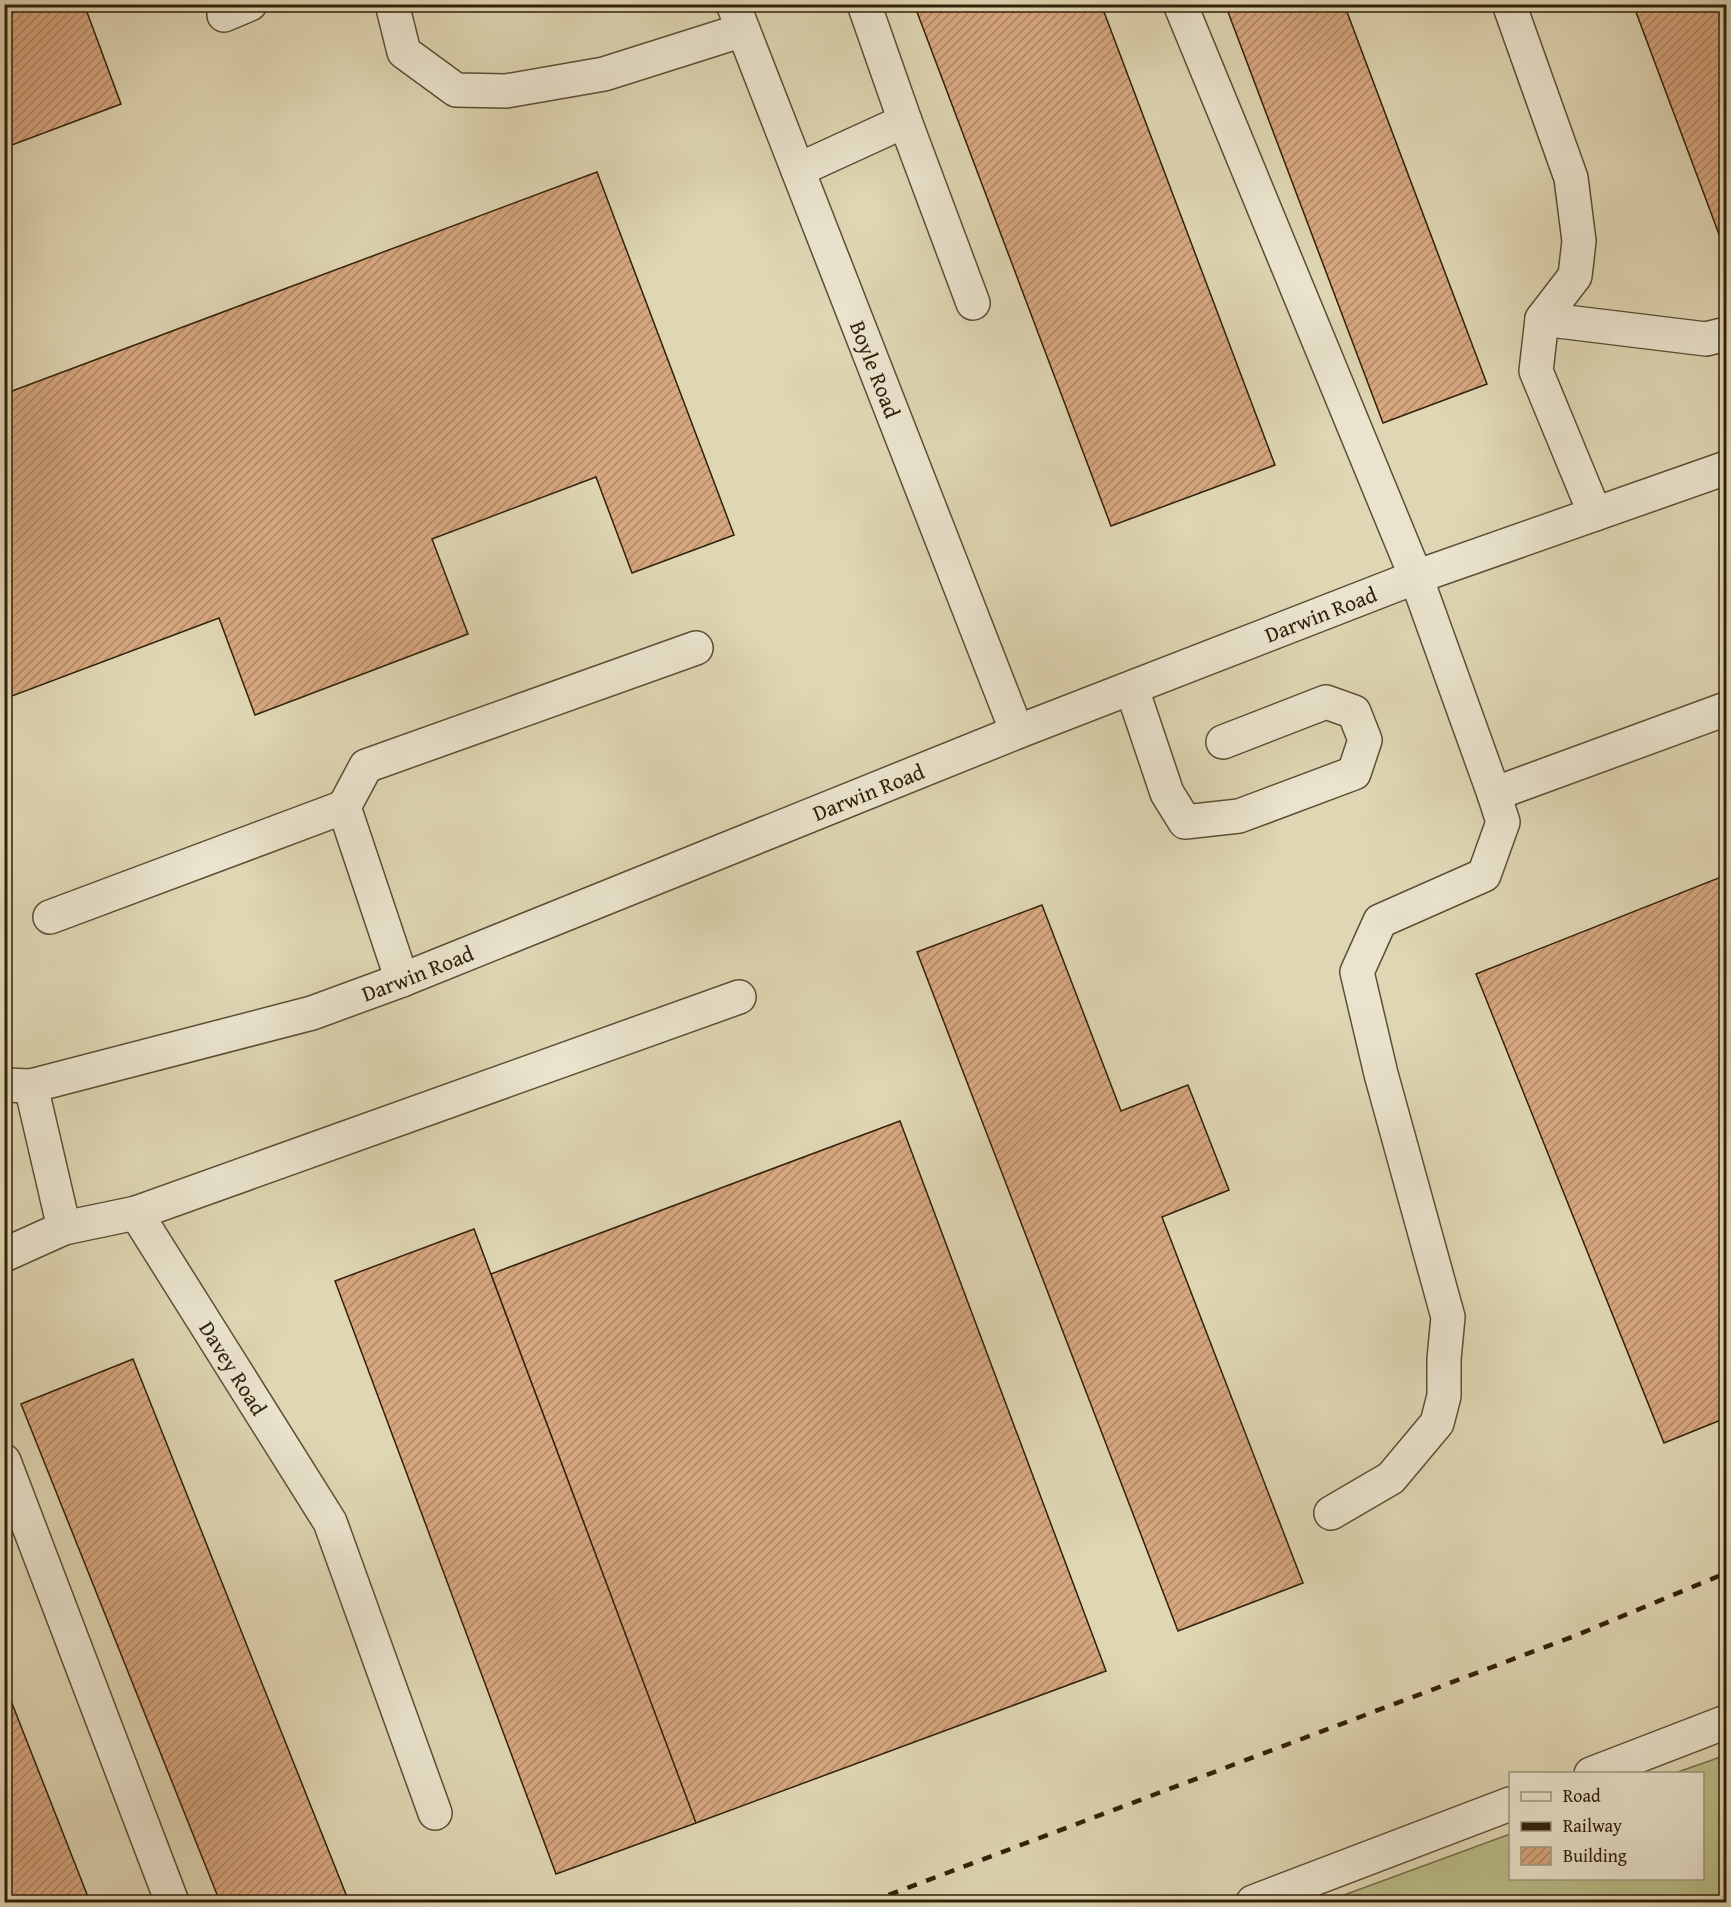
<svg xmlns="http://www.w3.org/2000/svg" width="1731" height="1907" viewBox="0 0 1731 1907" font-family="'Gentium Book Plus',serif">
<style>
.grass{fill:#b9bc88;stroke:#766e48;stroke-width:1.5}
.building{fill:url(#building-hatch);stroke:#322109;stroke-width:1.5}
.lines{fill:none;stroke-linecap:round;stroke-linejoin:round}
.minor-casing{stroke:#5d4e34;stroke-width:36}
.minor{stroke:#eae4ce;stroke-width:33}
.rail{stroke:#322109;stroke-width:4.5;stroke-dasharray:10 10;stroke-linecap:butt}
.labels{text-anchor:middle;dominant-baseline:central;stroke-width:5;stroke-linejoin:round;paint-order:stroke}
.street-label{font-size:22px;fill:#322109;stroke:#eae4ce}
</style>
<defs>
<pattern id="building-hatch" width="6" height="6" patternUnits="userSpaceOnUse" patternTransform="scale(1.5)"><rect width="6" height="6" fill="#d7a780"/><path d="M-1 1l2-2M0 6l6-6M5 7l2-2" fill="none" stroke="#af8867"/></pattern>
</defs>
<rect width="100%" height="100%" fill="#dfd6b3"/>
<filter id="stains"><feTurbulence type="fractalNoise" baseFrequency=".00333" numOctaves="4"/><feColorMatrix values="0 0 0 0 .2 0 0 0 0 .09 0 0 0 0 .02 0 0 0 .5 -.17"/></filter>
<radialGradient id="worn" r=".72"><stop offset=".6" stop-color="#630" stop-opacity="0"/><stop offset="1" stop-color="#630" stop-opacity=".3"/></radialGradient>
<path class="grass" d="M1726 1755V1902H1325L1510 1834V1878H1702V1774L1675 1773Z"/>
<path class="building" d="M4 4H84L121 104 4 148Z
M914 4H1101L1275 465 1111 526Z
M1225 4H1344L1487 384 1383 423Z
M1633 4H1726V253Z
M597 172 734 535 632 573 596 477 432 539 468 634 255 715 219 618 4 699V394Z
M1726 875V1418L1664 1443 1476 974Z
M1042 905 1121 1111 1188 1085 1229 1190 1162 1217 1303 1583 1178 1631 917 952Z
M900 1121 1106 1671 696 1823 491 1274Z
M474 1229 696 1823 556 1874 335 1281Z
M133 1359 349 1902H220L21 1404Z
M4 1683 90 1902H4Z"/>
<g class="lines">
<g class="minor-casing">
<g id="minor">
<path d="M392 4 404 52 456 90 506 91 604 74 743 30"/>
<path id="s1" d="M733 4 1017 732"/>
<path d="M1180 4 1416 577 1494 794 1503 822 1484 875 1380 921 1357 972 1381 1074 1448 1317 1444 1359V1396L1437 1423 1391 1478 1331 1513"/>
<path d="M1509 4 1571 178 1579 241 1575 276 1542 319 1536 371 1595 514"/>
<path d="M224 15 250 4"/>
<path d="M905 121 973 303"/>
<path d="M798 170 905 121 864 4"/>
<path d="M1542 319 1706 339 1726 334"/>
<path d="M1132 689 1167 793 1185 822 1239 816 1354 773 1365 740 1354 712 1326 702 1223 742"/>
<path d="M1494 794 1726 709"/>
<path d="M50 917 344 807"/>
<path d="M402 980 344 807 366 766 696 648"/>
<path id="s2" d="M4 1085 31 1086 312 1013 402 980 1017 732 1416 577 1726 468"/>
<path id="s3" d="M136 1213 330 1522 435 1813"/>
<path d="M64 1228 136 1213 739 997"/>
<path d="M4 1255 64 1228 31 1086"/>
<path d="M4 1461 172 1902"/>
<path d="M1591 1774 1726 1722"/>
<path d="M1253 1902 1510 1804"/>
</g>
</g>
<use href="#minor" class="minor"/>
<path class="rail" d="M870 1902 1577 1635 1726 1573"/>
</g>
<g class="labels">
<g class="street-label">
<text stroke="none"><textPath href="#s1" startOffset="392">Boyle Road</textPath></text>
<text stroke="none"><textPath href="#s2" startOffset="1402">Darwin Road</textPath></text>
<text stroke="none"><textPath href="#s2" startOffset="916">Darwin Road</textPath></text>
<text stroke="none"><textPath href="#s2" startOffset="430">Darwin Road</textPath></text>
<text stroke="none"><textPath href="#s3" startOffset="183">Davey Road</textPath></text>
</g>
</g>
<rect width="1731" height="1907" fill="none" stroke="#dfd6b3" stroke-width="24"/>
<rect x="6" y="6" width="1719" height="1895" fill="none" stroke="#322109" stroke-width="3"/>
<rect x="12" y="12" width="1707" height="1883" fill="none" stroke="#322109" stroke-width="1.5"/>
<rect x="1509" y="1772" width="195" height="108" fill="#eae4ce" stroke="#a0967f" stroke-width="1.5"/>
<rect x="1521" y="1792" width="30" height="9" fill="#eae4ce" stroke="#a0967f" stroke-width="1.5"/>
<text x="1563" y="1802" font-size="18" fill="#322109">Road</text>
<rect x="1521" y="1822" width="30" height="9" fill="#322109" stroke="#a0967f" stroke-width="1.5"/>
<text x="1563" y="1832" font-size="18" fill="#322109">Railway</text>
<rect x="1521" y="1847" width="30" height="18" fill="url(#building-hatch)" stroke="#a0967f" stroke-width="1.5"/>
<text x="1563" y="1862" font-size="18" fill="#322109">Building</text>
<rect width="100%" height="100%" filter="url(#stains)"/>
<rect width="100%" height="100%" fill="url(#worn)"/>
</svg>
